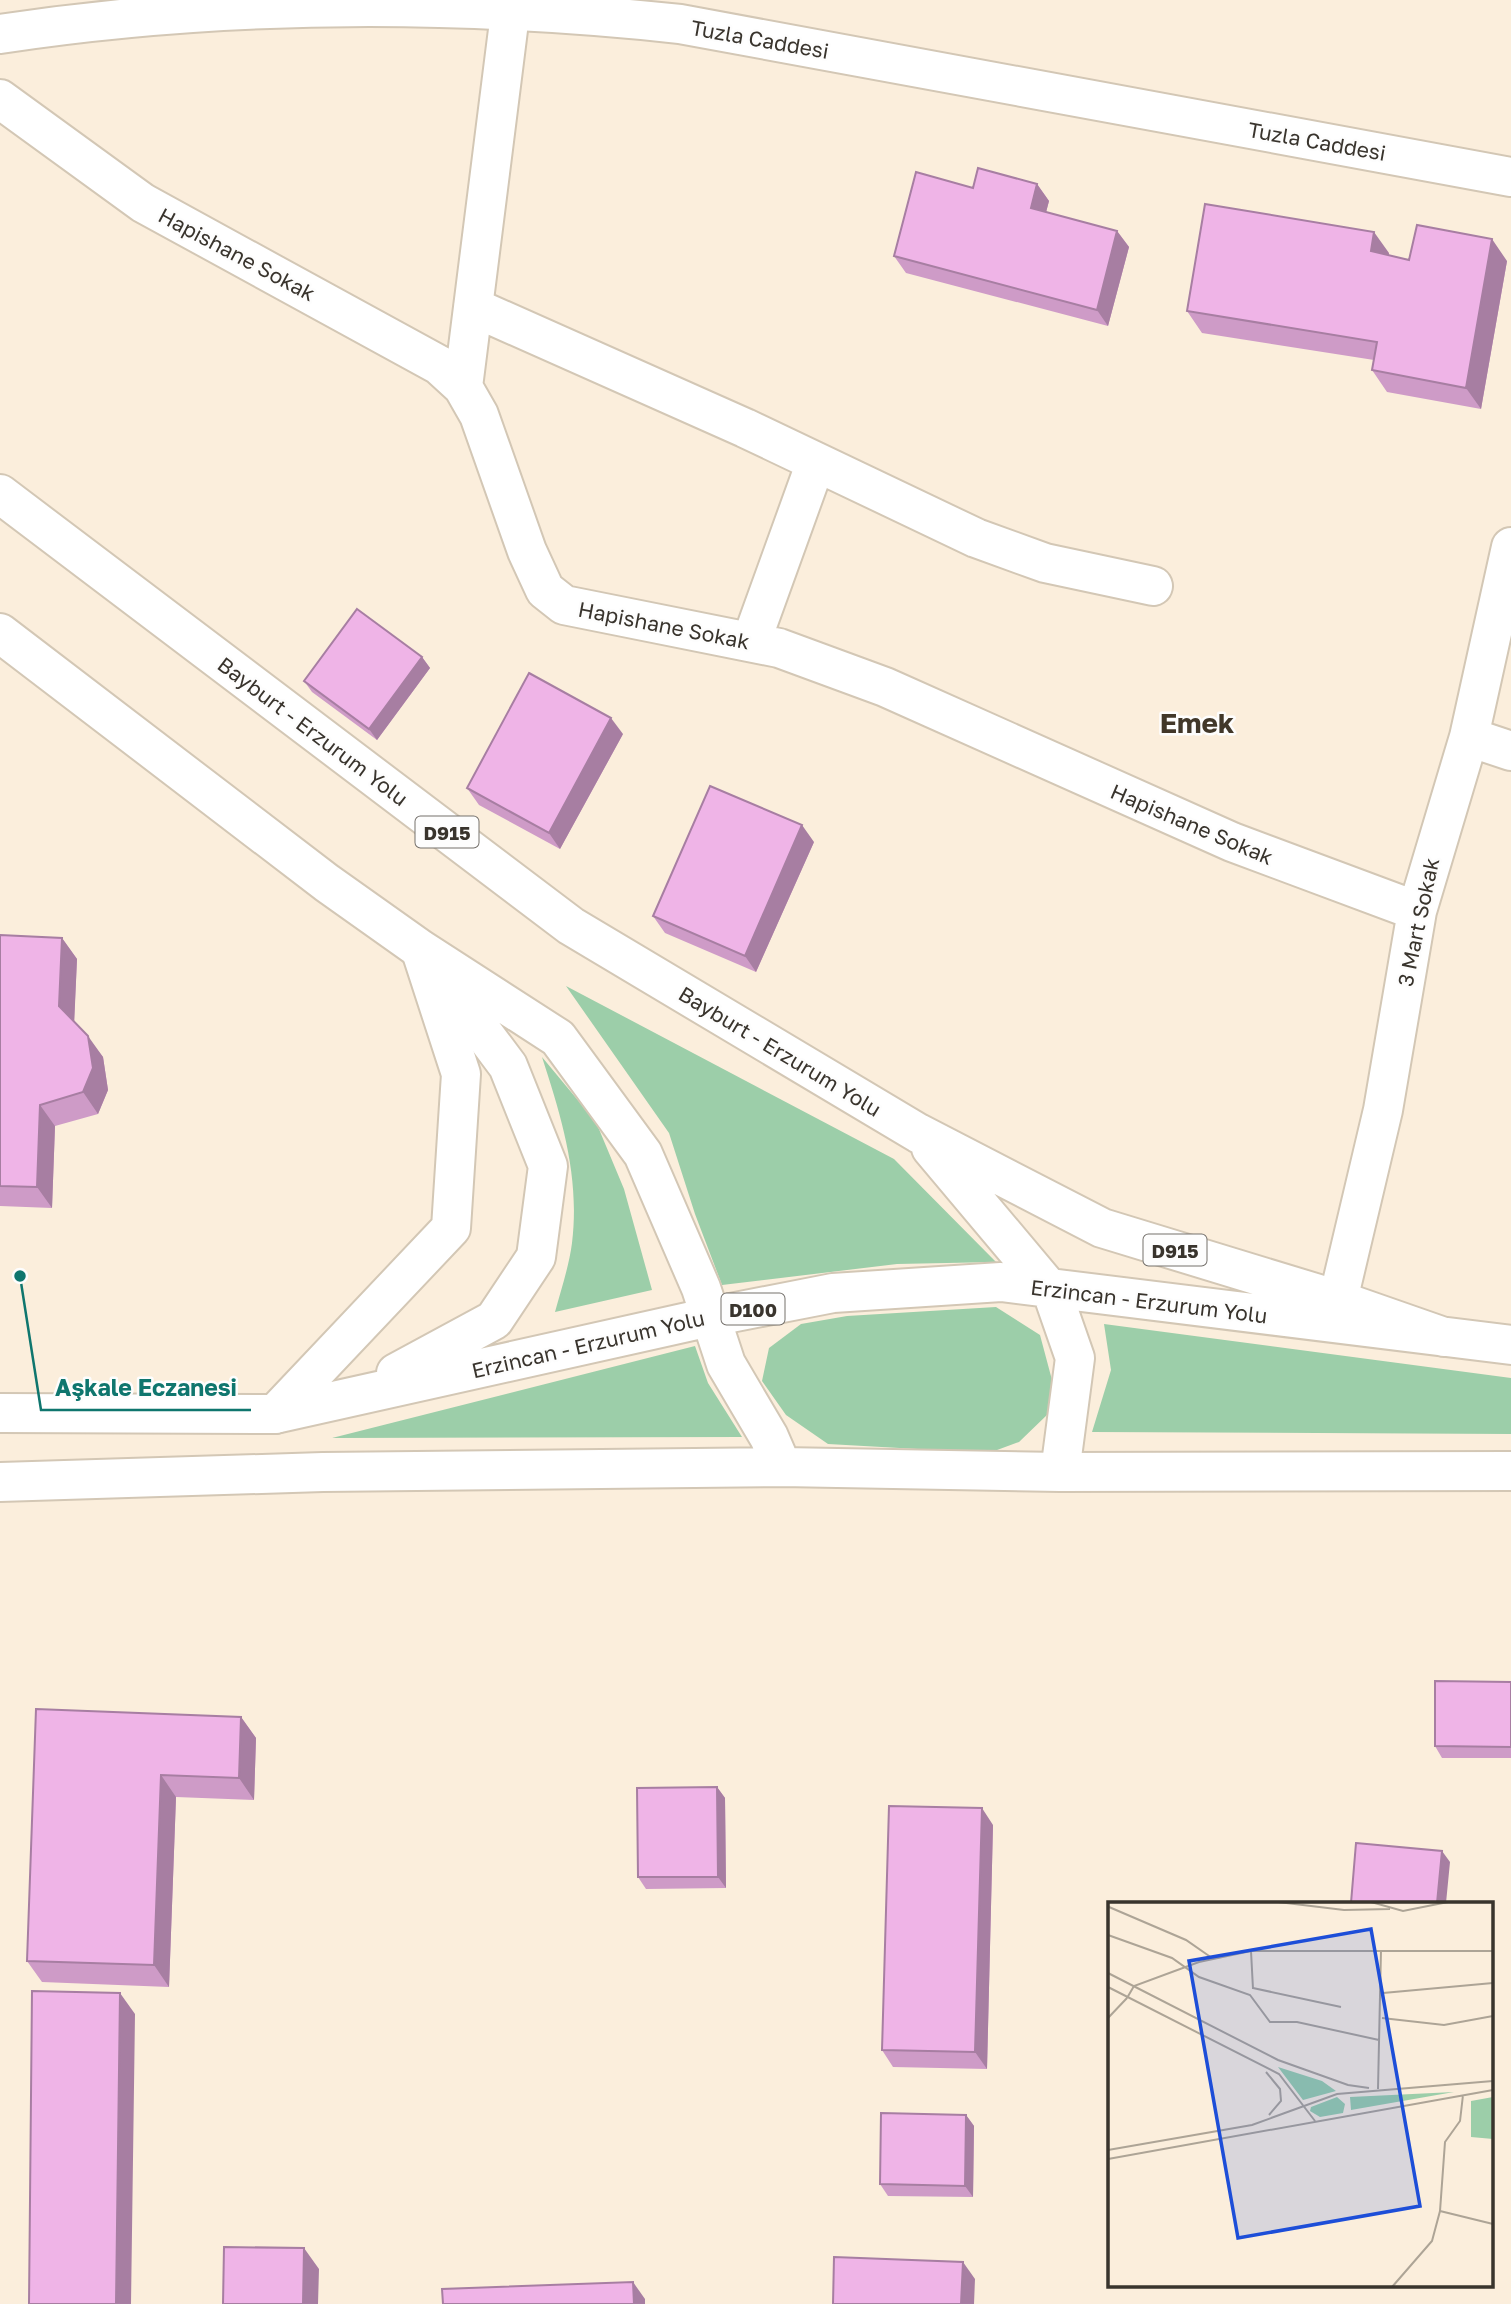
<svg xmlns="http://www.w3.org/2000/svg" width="1511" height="2304" viewBox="0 0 1511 2304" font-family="'Golos Text',sans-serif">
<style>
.green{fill:#9ccea9}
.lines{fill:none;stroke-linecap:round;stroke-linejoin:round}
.minor-casing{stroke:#d3c7b5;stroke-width:42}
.major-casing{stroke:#d3c7b5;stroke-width:42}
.highway-casing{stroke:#d3c7b5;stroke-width:42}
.minor{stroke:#fff;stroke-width:38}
.major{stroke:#fff;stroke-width:38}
.highway{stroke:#fff;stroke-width:38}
.wall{fill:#ce9bc7}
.shaded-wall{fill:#a77ea2}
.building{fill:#efb4e7;stroke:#a77ea2;stroke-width:2}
.labels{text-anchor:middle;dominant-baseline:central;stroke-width:5;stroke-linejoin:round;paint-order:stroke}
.shield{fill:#fdfdfd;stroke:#74706b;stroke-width:2}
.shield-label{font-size:19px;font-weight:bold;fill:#39342d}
.street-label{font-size:21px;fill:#39342d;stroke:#fdfdfd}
.district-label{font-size:28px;font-weight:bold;fill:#413729;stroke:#fdfdfd}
.inset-road{fill:none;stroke:#ada496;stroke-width:2}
.view{fill:#1d4ed8;fill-opacity:0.15;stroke:#1d4ed8;stroke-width:3.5}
.inset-edge{fill:none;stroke:#39342d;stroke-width:3.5}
.leader{fill:none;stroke:#0f766e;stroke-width:2.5}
.callout-dot{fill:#0f766e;stroke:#fdfdfd;stroke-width:2.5}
.callout-label{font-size:23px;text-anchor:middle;font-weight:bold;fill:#0f766e;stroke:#fdfdfd;stroke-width:5;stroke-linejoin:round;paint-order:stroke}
</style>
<rect width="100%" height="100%" fill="#fbeedc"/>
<path class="green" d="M566 986 894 1159 996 1262 897 1264 722 1285 695 1214 669 1133Z
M542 1057 596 1122 624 1189 652 1290 555 1312C561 1290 569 1266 572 1243 580 1177 562 1119 542 1057Z
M996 1307 1040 1335 1052 1380 1048 1414 1019 1442 989 1453 828 1444 786 1415 762 1381 769 1348 801 1324 847 1316Z
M1104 1324 1511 1378V1434L1092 1432 1111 1370Z
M695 1346 708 1383 742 1437 332 1438Z"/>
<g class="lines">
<g class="minor-casing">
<path id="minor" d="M0 99 143 203 439 365 463 387 479 415 527 551 545 590 564 605 779 648 885 687 1232 842 1417 911
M473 307 745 428 976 538 1045 563 1153 586
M463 387 511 6
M751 642 816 462
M1469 737 1511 751
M1338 1300 1383 1110 1417 911 1469 737 1511 547
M275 1414 451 1228 461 1074 422 954"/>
</g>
<g class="major-casing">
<path id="major" d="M0 34C225 0 453 0 680 24L1511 177"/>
</g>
<g class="highway-casing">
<path id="highway" d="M0 494 571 926 918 1133 1102 1228 1338 1300 1444 1337
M0 633 327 883 420 949 558 1038 643 1154 701 1288 726 1364 769 1437 782 1467
M931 1148 1052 1292 1075 1358 1060 1472
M396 1373 494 1320 536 1257 548 1166 508 1066 436 970
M0 1413 275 1414 710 1317 833 1293 1001 1282 1511 1345
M0 1482 323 1472 782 1467 1060 1472 1511 1471"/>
</g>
<use href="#minor" class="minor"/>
<use href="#major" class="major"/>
<use href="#highway" class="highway"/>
</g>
<path class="wall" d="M1037 184 1049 201 1046 212 1117 231 1129 247 1108 326 906 273 894 256 973 188Z
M1389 253V255L1409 260 1507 261 1481 409 1387 392 1372 370 1374 360 1202 333 1187 311Z
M422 657 430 668 377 740 312 692 304 681Z
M623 734 560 849 479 805 467 788Z
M814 842 756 972 665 933 653 916Z
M0 935 62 938 77 959 74 1021 103 1057 108 1090 98 1114 55 1126 52 1208 0 1206Z
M1511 1682V1758H1442L1435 1746Z
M36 1709 241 1717 256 1738 254 1800 176 1797 169 1987 42 1982 27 1961Z
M717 1787 725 1798 726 1888 646 1889 638 1877Z
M993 1825 987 2069 893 2067 882 2050Z
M966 2115 974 2126 973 2197 888 2196 880 2184Z"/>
<path class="shaded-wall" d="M1037 184 1049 201 1043 224 1031 208Z
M1117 231 1129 247 1108 326 1097 310Z
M1374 232 1389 253 1386 273 1371 251Z
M1492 239 1507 261 1481 409 1466 388Z
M422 657 430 668 377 740 369 729Z
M611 718 623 734 560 849 549 833Z
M802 825 814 842 756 972 745 956Z
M62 938 77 959 74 1027 59 1006Z
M88 1036 103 1057 108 1090 98 1114 83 1092Z
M40 1105 55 1126 52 1208 37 1187Z
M241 1717 256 1738 254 1800 239 1778Z
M161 1775 176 1797 169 1987 154 1965Z
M717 1787 725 1798 726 1888 718 1877Z
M982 1808 993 1825 987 2069 975 2052Z
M1442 1851 1450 1862 1446 1903H1437Z
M120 1993 135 2014 131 2304H116Z
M966 2115 974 2126 973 2197 965 2186Z
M304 2248 319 2269 318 2304H303Z
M963 2262 975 2279 974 2304H961Z
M633 2282 645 2299V2304H634Z"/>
<path class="building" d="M978 168 1037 184 1031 208 1117 231 1097 310 894 256 916 172 973 188Z
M1205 204 1374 232 1371 251 1409 260 1417 225 1492 239 1466 388 1372 370 1377 342 1187 311Z
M357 609 422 657 369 729 304 681Z
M529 673 611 718 549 833 467 788Z
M710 786 802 825 745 956 653 916Z
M0 935 62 938 59 1006 88 1036 93 1068 83 1092 40 1105 37 1187 0 1186Z
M1435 1681 1511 1682V1747L1435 1746Z
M36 1709 241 1717 239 1778 161 1775 154 1965 27 1961Z
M717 1787 718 1877H638L637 1788Z
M889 1806 982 1808 975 2052 882 2050Z
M1356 1843 1442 1851 1437 1903H1351Z
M32 1991 120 1993 116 2304H29Z
M881 2113 966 2115 965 2186 880 2184Z
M224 2247 304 2248 303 2304H223Z
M834 2257 963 2262 961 2304H833Z
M633 2282 634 2304H443L442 2289Z"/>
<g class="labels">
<g class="shield">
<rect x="415.5" y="816.5" width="63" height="31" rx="5"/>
<rect x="1143.5" y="1234.5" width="63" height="31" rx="5"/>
<rect x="721.5" y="1293.5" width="63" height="31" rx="5"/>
</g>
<g class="shield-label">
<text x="447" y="832">D915</text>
<text x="1175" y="1250">D915</text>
<text x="753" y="1309">D100</text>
</g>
<g class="street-label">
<text transform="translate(760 39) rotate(10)">Tuzla Caddesi</text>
<text transform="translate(1317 141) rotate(10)">Tuzla Caddesi</text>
<text transform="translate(237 254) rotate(28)">Hapishane Sokak</text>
<text transform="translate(664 625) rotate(11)">Hapishane Sokak</text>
<text transform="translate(313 731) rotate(37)">Bayburt - Erzurum Yolu</text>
<text transform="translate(1192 824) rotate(23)">Hapishane Sokak</text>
<text transform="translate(1418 922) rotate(-78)">3 Mart Sokak</text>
<text transform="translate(780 1051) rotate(31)">Bayburt - Erzurum Yolu</text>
<text transform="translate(1149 1301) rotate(7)">Erzincan - Erzurum Yolu</text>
<text transform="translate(588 1344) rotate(-13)">Erzincan - Erzurum Yolu</text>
</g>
<g class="district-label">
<text x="1197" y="722">Emek</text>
</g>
</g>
<g transform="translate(1108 1902)">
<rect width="385" height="385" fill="#fbeedc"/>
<path d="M170 165 214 179 228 189 195 198ZM346 190 243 208 242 195ZM229 195 237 202 235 211 212 215 202 209 203 205ZM385 195V237L363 235V199Z" fill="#9ccea9"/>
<path class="inset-road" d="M170 0 236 8 282 7M263 0 295 9 340 0M1 5 78 38 104 56M0 33 64 56 91 75 142 93 162 120H189L271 138M143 49 145 87M0 71 170 158 240 183 261 186M0 85 171 172 207 219M145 86 233 105M275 91 385 81M19 96 26 84 91 60 143 49H385M0 116 19 96M274 116 336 123 385 114M158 170 172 187 173 199 161 213M270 187 273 48M0 248 144 223 229 192 385 179M0 257 385 188M332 309 385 322M284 385 324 339 332 309 337 240 352 219 355 193"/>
<path class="view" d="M263 27 312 304 130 336 81 59Z"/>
<rect width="385" height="385" class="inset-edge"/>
</g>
<path class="leader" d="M20 1276L41 1410H251"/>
<circle class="callout-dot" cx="20" cy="1276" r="7"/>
<g class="callout-label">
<text x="146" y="1396">Aşkale Eczanesi</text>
</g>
</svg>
